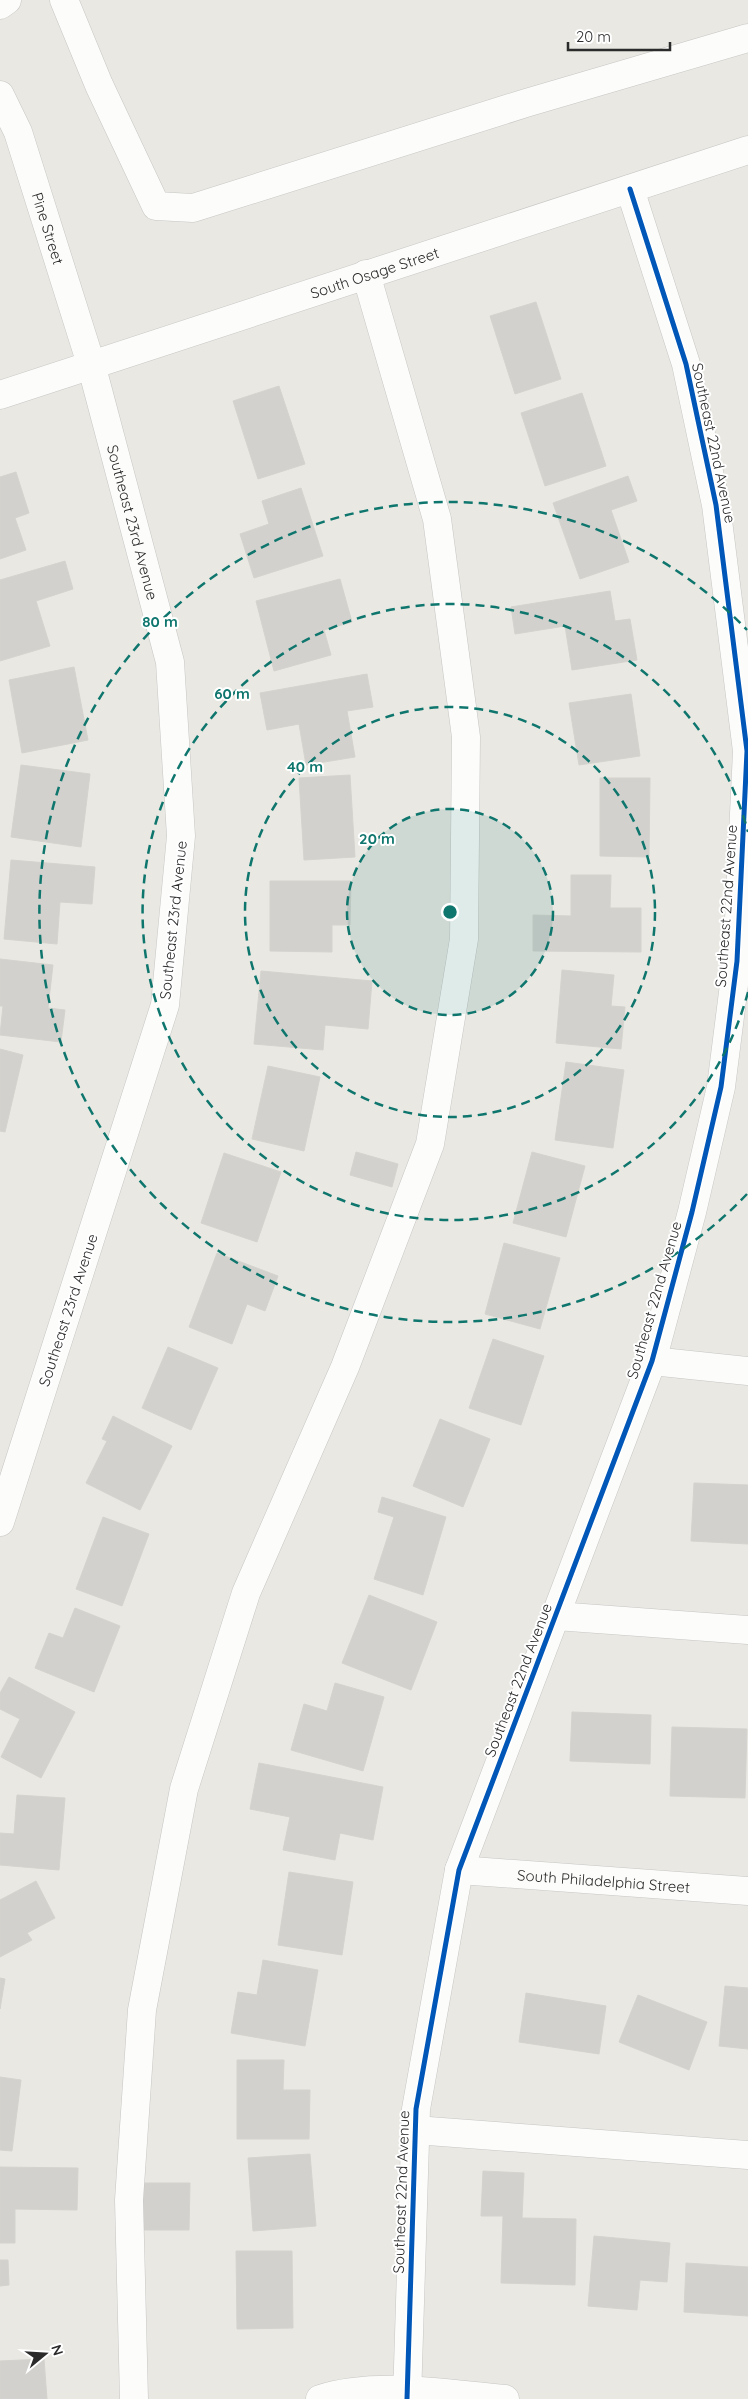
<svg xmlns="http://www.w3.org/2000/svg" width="748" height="2399" viewBox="0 0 748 2399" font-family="Quicksand,sans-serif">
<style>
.building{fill:#d2d1cd;stroke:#d4d3ce}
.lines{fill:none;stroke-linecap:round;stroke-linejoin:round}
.minor-casing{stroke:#c7c6c5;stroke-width:29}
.minor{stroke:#fcfcfb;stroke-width:28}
.cycleway-casing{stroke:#fff;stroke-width:8}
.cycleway{stroke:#0057b8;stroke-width:5}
.ring{fill:none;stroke:#0f766e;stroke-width:2.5;stroke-dasharray:9 6}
.labels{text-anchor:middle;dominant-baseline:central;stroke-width:4;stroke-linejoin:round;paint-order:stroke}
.street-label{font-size:15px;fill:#2b2b2b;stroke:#fff}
.centre{fill:#0f766e;stroke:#fff;stroke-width:2.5}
.ring-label{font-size:15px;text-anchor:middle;font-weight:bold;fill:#0f766e;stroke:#fff;stroke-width:4;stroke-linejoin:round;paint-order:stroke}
</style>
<rect width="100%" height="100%" fill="#e9e8e2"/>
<path class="building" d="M536 302 561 379 515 394 490 316Z
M279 386 305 464 258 479 233 401Z
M582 393 606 466 545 486 521 413Z
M16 472 29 513 15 518 26 550 0 559V477Z
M628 476 637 501 611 510 629 562 580 579 553 503Z
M301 488 323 556 254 578 240 534 269 524 262 501Z
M65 561 73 589 36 601 50 646 0 661V580Z
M340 579 352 622 324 630 331 655 274 671 256 601Z
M610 591 615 621 630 619 637 660 572 670 565 626 515 634 511 607Z
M74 667 88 740 22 753 9 680Z
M367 674 373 707 347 711 355 757 306 765 299 724 267 730 260 693Z
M631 694 640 756 579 765 569 703Z
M21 765 90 774 81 847 11 837Z
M350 775 355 857 304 860 299 778Z
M600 778H650L649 857 600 856Z
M11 860 95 867 92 904 60 902 57 944 4 939Z
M571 875H611L610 908H641V952L533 951V915L571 916Z
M270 881H351L350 925H332V952L270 951Z
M0 959 53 965 48 1008 65 1010 61 1042 0 1035 3 1006H0Z
M562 970 614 975 611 1006 625 1007 621 1049 556 1043Z
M261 971 372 981 368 1029 325 1025 323 1050 254 1044Z
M0 1049 23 1055 5 1132 0 1131Z
M566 1062 624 1070 613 1148 555 1140Z
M268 1066 320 1077 304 1151 252 1139Z
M356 1152 398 1164 392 1187 350 1175Z
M532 1152 585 1166 566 1237 513 1223Z
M224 1153 281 1172 257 1242 201 1223Z
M504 1243 560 1258 540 1329 485 1314Z
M217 1253 278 1276 265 1311 247 1304 232 1344 189 1327Z
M493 1339 544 1356 521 1425 469 1408Z
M168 1347 218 1368 191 1430 142 1408Z
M113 1416 172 1446 140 1510 86 1483 107 1441 102 1439Z
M440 1419 490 1439 463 1507 413 1486Z
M694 1483 748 1485V1544L691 1541Z
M382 1497 446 1517 423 1595 374 1579 394 1517 378 1512Z
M103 1517 149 1534 122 1606 76 1589Z
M369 1595 437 1622 411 1690 342 1663Z
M75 1608 120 1626 94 1692 35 1668 49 1633 63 1638Z
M9 1677 75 1712 41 1778 1 1757 20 1719 0 1709V1693Z
M335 1683 384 1697 363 1771 291 1750 304 1704 327 1711Z
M572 1712 651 1715 650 1764 570 1761Z
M672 1727 747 1729 745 1798 670 1796Z
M259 1763 383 1787 373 1840 340 1833 335 1860 283 1850 290 1817 250 1809Z
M17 1795 65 1798 59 1870 0 1865V1833L14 1834Z
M289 1872 353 1882 342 1955 278 1945Z
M36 1881 55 1918 27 1933 32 1940 0 1957V1900Z
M263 1960 318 1970 305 2046 231 2033 238 1992 257 1995Z
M0 1978 5 1979 0 2009Z
M725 1986 748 1988V2049L719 2046Z
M526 1993 606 2006 599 2054 519 2042Z
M638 1995 707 2022 689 2070 619 2042Z
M237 2060H284L283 2090H310L309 2139H237Z
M0 2077 21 2080 12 2151 0 2150Z
M310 2154 316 2226 253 2231 248 2158Z
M0 2167 78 2168 77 2210 15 2209V2243H0Z
M483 2171 524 2173 522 2218 576 2219 575 2285 501 2283 503 2216H481Z
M143 2183H190L189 2230H143Z
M594 2236 670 2243 667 2282 640 2280 637 2310 588 2306Z
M236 2251H292L293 2328 237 2329Z
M0 2260H8L9 2285 0 2286Z
M686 2263 748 2267V2316L684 2312Z
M44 2359 47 2399H0V2361Z"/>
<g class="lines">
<g class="minor-casing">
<g id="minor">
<path d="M64 0 99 85 156 206 193 208 526 103 748 38"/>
<path d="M0 5 7 0"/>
<path id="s1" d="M0 95 18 132 91 364 170 662 181 836 165 1005 0 1522"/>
<path id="s2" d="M0 395 748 150"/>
<path d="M652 1361 748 1371"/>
<path d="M556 1616 748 1630"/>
<path id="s3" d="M459 1870 748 1891"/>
<path d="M415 2130 748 2155"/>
<path d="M134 2399 129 2200 142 2010 184 1789 246 1593 345 1367 430 1144 464 939 466 737 437 519 366 274"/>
<path d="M320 2399C376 2381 447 2394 505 2399"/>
<path d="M407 2399 416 2109 459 1870 652 1361 692 1212 721 1087 737 961 747 751 716 505 686 364 630 189"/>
</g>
</g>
<use href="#minor" class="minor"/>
<g class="cycleway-casing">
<path id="cycleway" d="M407 2399 416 2109 459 1870 652 1361 692 1212 721 1087 737 961 747 751 716 505 686 364 630 189"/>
</g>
<use href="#cycleway" class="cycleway"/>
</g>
<circle cx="450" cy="912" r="103" fill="#0f766e" fill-opacity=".12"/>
<g class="ring">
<circle cx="450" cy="912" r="103"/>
<circle cx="450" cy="912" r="205"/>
<path d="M748 992A308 308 0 1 1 748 832"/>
<path d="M747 1194A410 410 0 1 1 747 630"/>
</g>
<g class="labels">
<g class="street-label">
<text stroke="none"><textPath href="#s1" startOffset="142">Pine Street</textPath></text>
<text stroke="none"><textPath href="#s2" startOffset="394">South Osage Street</textPath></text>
<text transform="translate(714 443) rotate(78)">Southeast 22nd Avenue</text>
<text stroke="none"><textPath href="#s1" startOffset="448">Southeast 23rd Avenue</textPath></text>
<text transform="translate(726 906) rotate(-86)">Southeast 22nd Avenue</text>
<text transform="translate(173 920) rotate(-84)">Southeast 23rd Avenue</text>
<text transform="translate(654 1300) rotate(-74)">Southeast 22nd Avenue</text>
<text transform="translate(68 1310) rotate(-72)">Southeast 23rd Avenue</text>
<text transform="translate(518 1680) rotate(-69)">Southeast 22nd Avenue</text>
<text stroke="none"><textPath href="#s3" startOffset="145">South Philadelphia Street</textPath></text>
<text transform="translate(401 2192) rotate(-88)">Southeast 22nd Avenue</text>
</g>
</g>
<circle cx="450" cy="912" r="8" class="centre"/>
<g class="ring-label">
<text x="160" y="627">80 m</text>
<text x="232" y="699">60 m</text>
<text x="305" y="772">40 m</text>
<text x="377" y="844">20 m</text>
</g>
<g transform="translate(45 2354) rotate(72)" stroke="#ffffff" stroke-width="4" paint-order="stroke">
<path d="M0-4L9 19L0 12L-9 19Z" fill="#2b2b2b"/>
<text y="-8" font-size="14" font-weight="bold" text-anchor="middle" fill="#2b2b2b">N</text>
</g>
<path d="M568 42v8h102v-8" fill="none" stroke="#2b2b2b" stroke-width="2.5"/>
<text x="576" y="42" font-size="15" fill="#2b2b2b" stroke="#ffffff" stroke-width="4" paint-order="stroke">20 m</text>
</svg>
